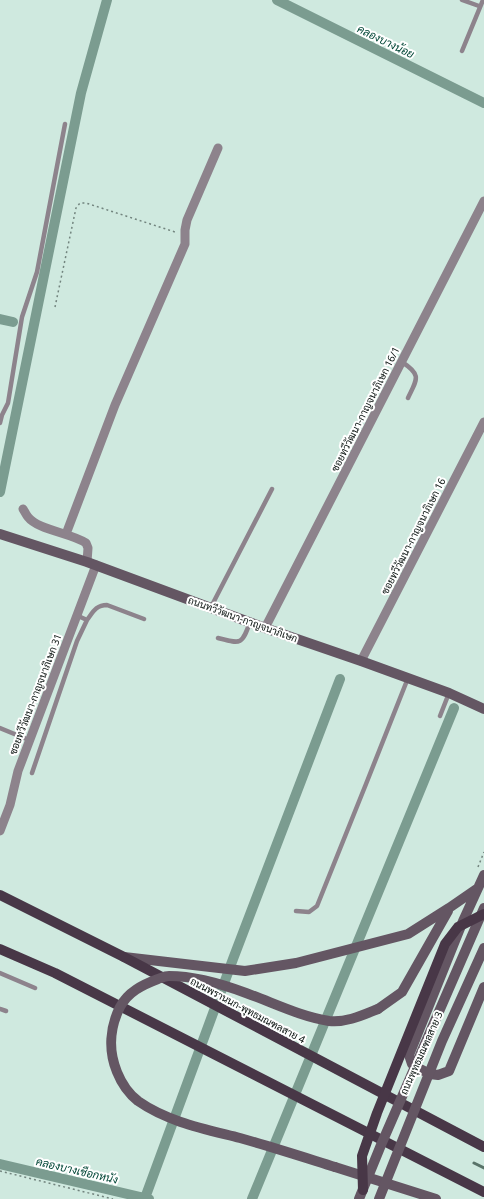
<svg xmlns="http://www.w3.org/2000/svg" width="484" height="1199" viewBox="0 0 484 1199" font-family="'Noto Sans',Sarabun,sans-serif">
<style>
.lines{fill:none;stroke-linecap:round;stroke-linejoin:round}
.stream{stroke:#597369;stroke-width:3}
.canal{stroke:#7b9c90;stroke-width:10}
.path{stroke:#72847e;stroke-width:1.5;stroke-dasharray:2 3;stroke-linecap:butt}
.lane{stroke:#8d838c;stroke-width:4.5}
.street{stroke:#8d838c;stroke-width:9}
.secondary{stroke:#645663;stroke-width:10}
.primary{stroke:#483747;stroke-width:10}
.secondary-bridge{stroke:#645663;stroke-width:10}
.primary-bridge{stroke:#483747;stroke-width:10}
.labels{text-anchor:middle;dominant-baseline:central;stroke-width:4;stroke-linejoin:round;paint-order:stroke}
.street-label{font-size:10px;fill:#09120f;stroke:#fff}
.water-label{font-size:11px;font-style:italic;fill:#004636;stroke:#fff}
</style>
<rect width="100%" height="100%" fill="#cfe9df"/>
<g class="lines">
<path class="stream" d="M474 1163 484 1168"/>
<path class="canal" d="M277 0 484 103
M0 319 13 322
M0 492 81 93 107 0
M0 1164 149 1199
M145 1198 233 959 340 679
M252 1199 454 708"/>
<path class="path" d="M55 307 76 208 80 203H86L175 232
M478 867 484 852
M0 1171 113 1199"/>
<path class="lane" d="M462 0 479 6
M462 51 483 0
M402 362C422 375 417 379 408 398
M0 423 2 415 8 403 22 317 37 272 65 124
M211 607 272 489
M87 620C93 612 96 605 107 605L144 619
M218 638C241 644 242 645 250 622
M440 716 449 693
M0 728 29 740
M32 773 77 641 87 620 76 615
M296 911 309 912 317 906 366 784 408 678
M0 973 35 988
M0 1009 6 1011"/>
<path class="street" d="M23 509C25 512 26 515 28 517 38 530 71 533 86 543L88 548 87 562
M66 534 115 405 185 244V230L187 220 218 148
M265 628 484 201
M361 661 484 422
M0 831 10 805 18 771 96 565"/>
<path class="secondary" d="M0 534 87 562 265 628 361 661 449 693 484 709
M484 875 463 921 409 1055 412 1064 420 1069 430 1074 438 1075 449 1071 484 987
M124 957 245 971 296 963 408 934 449 908 478 888
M378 1009 402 992 448 911
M335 1167 436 1199"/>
<path class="primary" d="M0 895 122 956 484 1147
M0 949 55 973 484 1192"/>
<path class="secondary-bridge" d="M335 1167C303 1157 272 1147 240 1138 205 1129 168 1122 138 1101 129 1094 121 1082 117 1072 108 1050 110 1027 120 1007 128 992 142 985 158 979 161 978 165 976 169 976 195 976 222 984 246 993 274 1003 299 1016 329 1021 346 1023 363 1015 378 1009
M359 1199 381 1145 484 908
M379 1199 442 1041 484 948"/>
<path class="primary-bridge" d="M363 1190 362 1156 377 1113 445 944 458 927 484 914"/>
</g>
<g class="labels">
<g class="street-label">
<text transform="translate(365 409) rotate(-63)">ซอยทวีวัฒนา-กาญจนาภิเษก 16/1</text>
<text transform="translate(413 536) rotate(-63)">ซอยทวีวัฒนา-กาญจนาภิเษก 16</text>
<text transform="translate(243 619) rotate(20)">ถนนทวีวัฒนา-กาญจนาภิเษก</text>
<text transform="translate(35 694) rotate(-69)">ซอยทวีวัฒนา-กาญจนาภิเษก 31</text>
<text transform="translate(248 1010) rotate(28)">ถนนพรานนก-พุทธมณฑลสาย 4</text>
<text transform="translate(421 1053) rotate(-66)">ถนนพุทธมณฑลสาย 3</text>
</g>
<g class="water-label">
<text transform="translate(386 41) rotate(26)">คลองบางน้อย</text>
<text transform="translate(77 1170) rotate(13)">คลองบางเชือกหนัง</text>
</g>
</g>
</svg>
